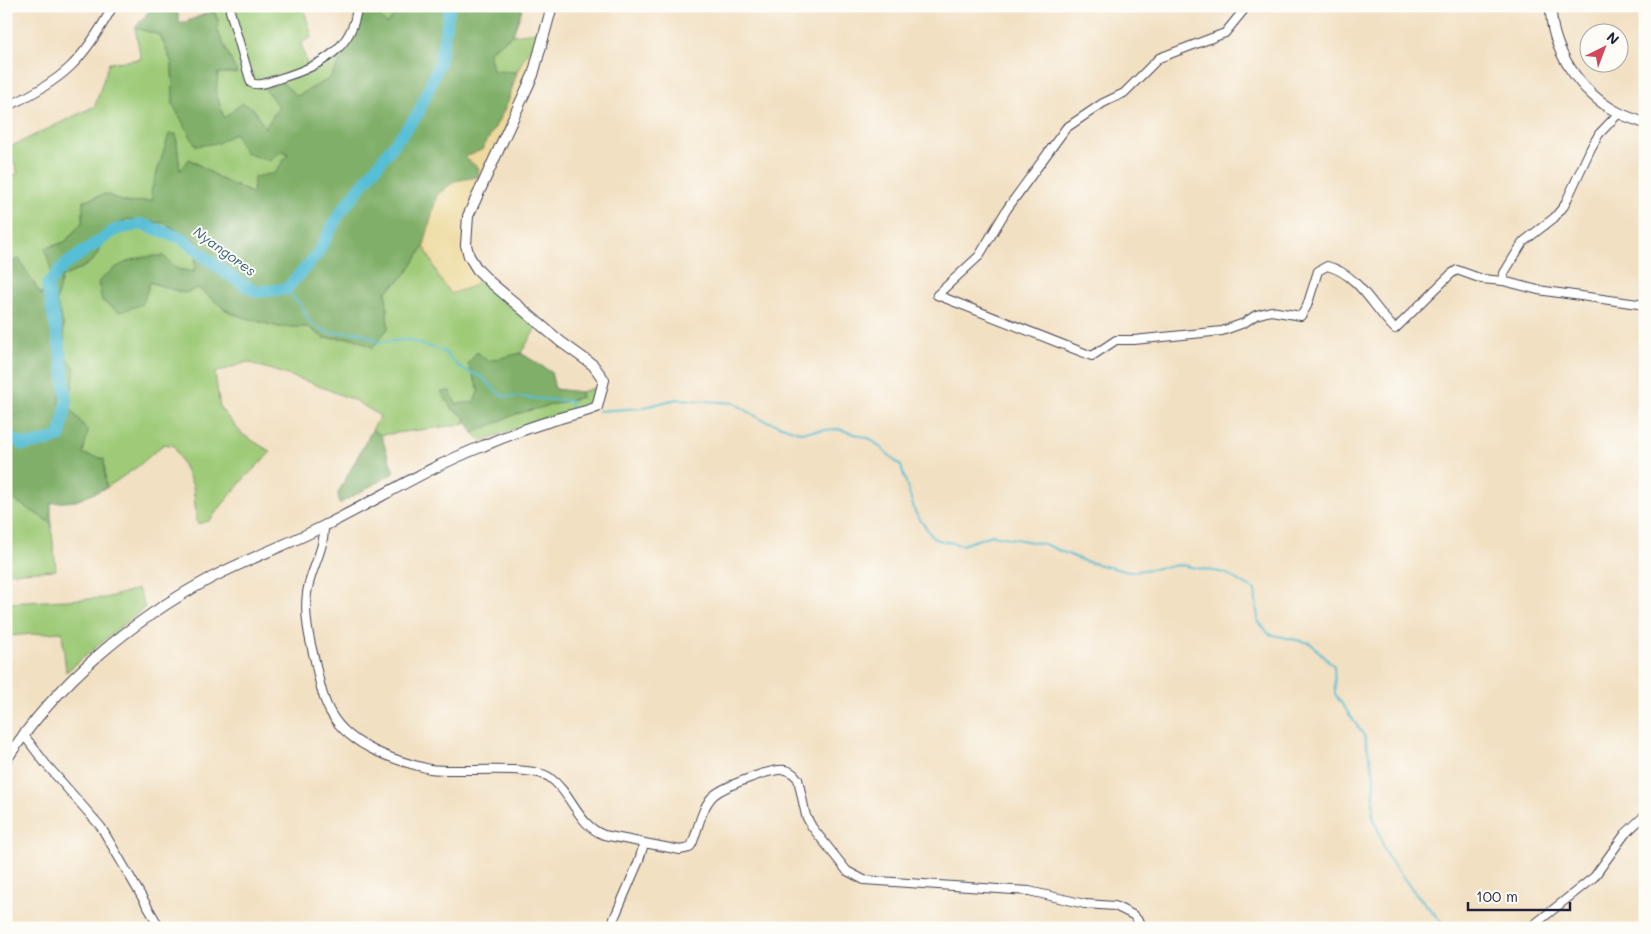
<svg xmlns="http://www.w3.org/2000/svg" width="1651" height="934" viewBox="0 0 1651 934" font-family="Mali,sans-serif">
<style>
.green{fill:#9fcb78;stroke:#60765a}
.forest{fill:#7faf68;stroke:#506852}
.sand{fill:#eeda9e;stroke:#887e6c}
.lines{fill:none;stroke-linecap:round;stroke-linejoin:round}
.stream{stroke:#57bed5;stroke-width:2}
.river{stroke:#57bed5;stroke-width:12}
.minor-casing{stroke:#413e4f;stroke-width:10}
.tertiary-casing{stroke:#413e4f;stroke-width:12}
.minor{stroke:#fff;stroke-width:8}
.tertiary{stroke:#fff;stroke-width:10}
.labels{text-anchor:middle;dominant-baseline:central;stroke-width:4;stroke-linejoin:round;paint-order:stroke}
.water-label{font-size:14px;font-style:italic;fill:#376079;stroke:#fdfcf7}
</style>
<rect width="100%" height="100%" fill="#fdfcf7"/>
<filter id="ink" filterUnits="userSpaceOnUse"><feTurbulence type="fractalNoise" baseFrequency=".02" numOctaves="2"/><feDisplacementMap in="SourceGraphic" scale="10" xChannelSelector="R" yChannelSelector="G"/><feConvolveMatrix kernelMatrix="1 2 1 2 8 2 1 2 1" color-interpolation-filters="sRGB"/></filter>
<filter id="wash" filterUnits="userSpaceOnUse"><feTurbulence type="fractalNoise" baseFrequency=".0096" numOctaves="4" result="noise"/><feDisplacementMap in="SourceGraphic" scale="20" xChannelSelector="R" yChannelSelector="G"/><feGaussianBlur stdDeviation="1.12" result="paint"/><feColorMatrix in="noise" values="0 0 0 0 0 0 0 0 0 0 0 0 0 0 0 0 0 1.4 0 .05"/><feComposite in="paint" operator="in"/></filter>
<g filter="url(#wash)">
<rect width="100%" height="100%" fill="#f2e0c2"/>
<path class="green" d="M212 6H303L312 37 301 43 307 64 334 53 340 63 329 79 297 96 265 89 279 107 265 128 253 108 224 119 216 92 218 73H237L217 30 219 22Z
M380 6H403L387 25 379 16Z
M135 28 160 35 172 63 173 105 218 143 235 133 288 154 275 173 254 194 221 179 190 159 180 172 176 134 153 200 128 203 105 194 83 201V221L65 242 41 296 19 259 6 263V179L18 173 8 148 95 106 109 63 141 59Z
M543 31 540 42 531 48 516 72 493 71 489 51 513 35Z
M127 219 164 223 197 241 194 272 177 269 149 282 184 293 198 288 230 313 278 327H308L324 338H354L373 348 388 328 386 292 407 273 424 246 440 279 481 277 537 326 521 353 488 362 477 352 468 364 479 390 474 402 456 404 452 409 463 415 466 424 381 435 372 430 380 416 356 401 309 382 247 362 215 373 220 408 242 434 271 452 243 480 209 521 197 524 193 486 174 446 164 444 137 467 106 488 104 459 83 454 59 404 61 388 72 390 65 355 63 324 56 301 62 277C90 265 98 262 106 231Z
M598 387 595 403 587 408 547 417 482 441 473 433 516 414 581 397V392Z
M6 495 51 523 56 570 6 573Z
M138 589 145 607 66 672 62 632 6 636V603L105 598Z"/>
<path class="forest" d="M150 6H176L180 24 213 11 219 22 217 30 237 73H218L216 92 224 118 242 103 253 108 265 128 279 107 265 89 282 82 297 96 329 79 340 63 334 53C347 39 359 26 361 6H380L379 16 387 24 403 6H523L513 35 489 51 493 71 516 72 506 107 482 150 465 157 479 168 478 177 455 181 437 195 424 246 407 273 386 292 388 328 373 348 353 338H324L308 327H278L230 313 198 288 185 293 150 282 143 304 120 312 102 301 98 282C118 263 136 255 164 256L177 269 194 272 197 241 164 223 127 219 106 231C98 262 90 265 62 277L56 301 63 324 65 355 75 368 72 390 61 388 59 404 70 408 88 431 83 454 104 459 106 488 76 501 51 503V523L6 495V263L19 259 41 295 51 271 45 248 65 242 83 221V201L105 194 128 203 153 200 151 191 169 134H176L180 171 189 159 221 179 253 194 254 177 275 173 288 154 283 150 270 161 245 153 235 133 218 143 196 146 173 105 172 63 160 35 135 28 150 10Z
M477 352 488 361 521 353 551 372 555 389 581 392 582 397 516 414 473 433 463 415 452 409 441 392 450 391 456 404 474 402 479 390 468 364Z
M372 430 381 435 394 473 339 504 338 493Z"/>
<path class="sand" d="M540 42 533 67 463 232 481 277 473 286 451 294 440 279 424 246 437 195 455 181 478 177 479 168 464 157 482 150C490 136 498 123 505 109 516 86 515 57 540 42Z"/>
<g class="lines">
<path class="stream" d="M286 289 302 307 310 323 329 333 359 332 380 342 407 340 443 351 460 368 480 376 502 396 570 401 572 410
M598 411 640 408 677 399 734 403 761 419 799 432 838 429 871 439 901 466 915 512 934 539 962 545 992 535 1044 544 1084 561 1129 572 1180 565 1225 573 1255 590 1258 621 1269 634 1310 643 1334 666 1335 694 1365 737 1374 775 1373 816 1387 856 1411 888 1447 928"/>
<path class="river" d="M6 434 23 445 46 441 60 436 67 401 60 348 47 285 63 266 115 230 141 224 181 238 227 274 256 292 286 289 316 256 340 213 418 114 439 64 450 6"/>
</g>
</g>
<g filter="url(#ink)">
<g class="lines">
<g class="minor-casing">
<path id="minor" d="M231 6 230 11 251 83C260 87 271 81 281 78 318 67 354 49 357 6
M1247 6 1225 33 1159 58 1124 93 1103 103 1066 128 1007 209 979 256 937 295 1092 356 1116 340H1134L1222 331 1244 323 1256 315 1271 311 1301 316 1307 306 1318 271 1327 266C1359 274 1373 308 1395 329L1451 274 1457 270 1482 279 1503 281 1538 290 1645 305
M6 107C64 80 83 61 113 6
M1503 281 1504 273 1523 242 1554 218 1564 206 1591 148 1599 134 1619 113
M324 526C325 550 310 570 307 593 304 616 309 638 315 661 319 679 322 699 332 715 351 747 396 761 430 769 458 773 529 764 549 777 572 793 577 825 604 835L680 850 689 848 692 844C698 830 701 809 712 797 721 787 772 768 785 770 791 771 794 774 798 779L806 816 812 827 847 871 864 880 1029 891 1085 904 1115 906 1133 915 1145 928
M23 734 45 763 101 827 160 928
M610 928 638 863 644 844
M1530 928 1594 877 1625 834 1645 815"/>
</g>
<g class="tertiary-casing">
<path id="tertiary" d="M1551 6C1550 49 1581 94 1619 113 1627 117 1636 120 1645 123
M6 760C57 683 130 621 211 578 247 559 287 545 324 526 377 500 427 468 483 446 506 436 530 427 554 420 568 415 583 413 597 407L604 380 593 365 561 342 490 282 477 269 469 256 466 245 468 216 533 75 552 6"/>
</g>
<use href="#minor" class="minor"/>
<use href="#tertiary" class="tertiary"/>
</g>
</g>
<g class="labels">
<g class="water-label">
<text transform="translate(225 251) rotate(36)">Nyangores</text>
</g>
</g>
<rect width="1651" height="934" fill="none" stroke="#fdfcf7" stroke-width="25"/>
<g transform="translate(1604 48) rotate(42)"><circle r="24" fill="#fdfcf7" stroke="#a5a5ac"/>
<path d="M0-4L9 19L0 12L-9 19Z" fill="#d1495b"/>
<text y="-8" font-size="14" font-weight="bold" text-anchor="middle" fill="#22223b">N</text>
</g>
<path d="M1468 902v8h102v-8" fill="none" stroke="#22223b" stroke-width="2.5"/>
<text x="1476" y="902" font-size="15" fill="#22223b" stroke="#fdfcf7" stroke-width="4" paint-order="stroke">100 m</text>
</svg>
